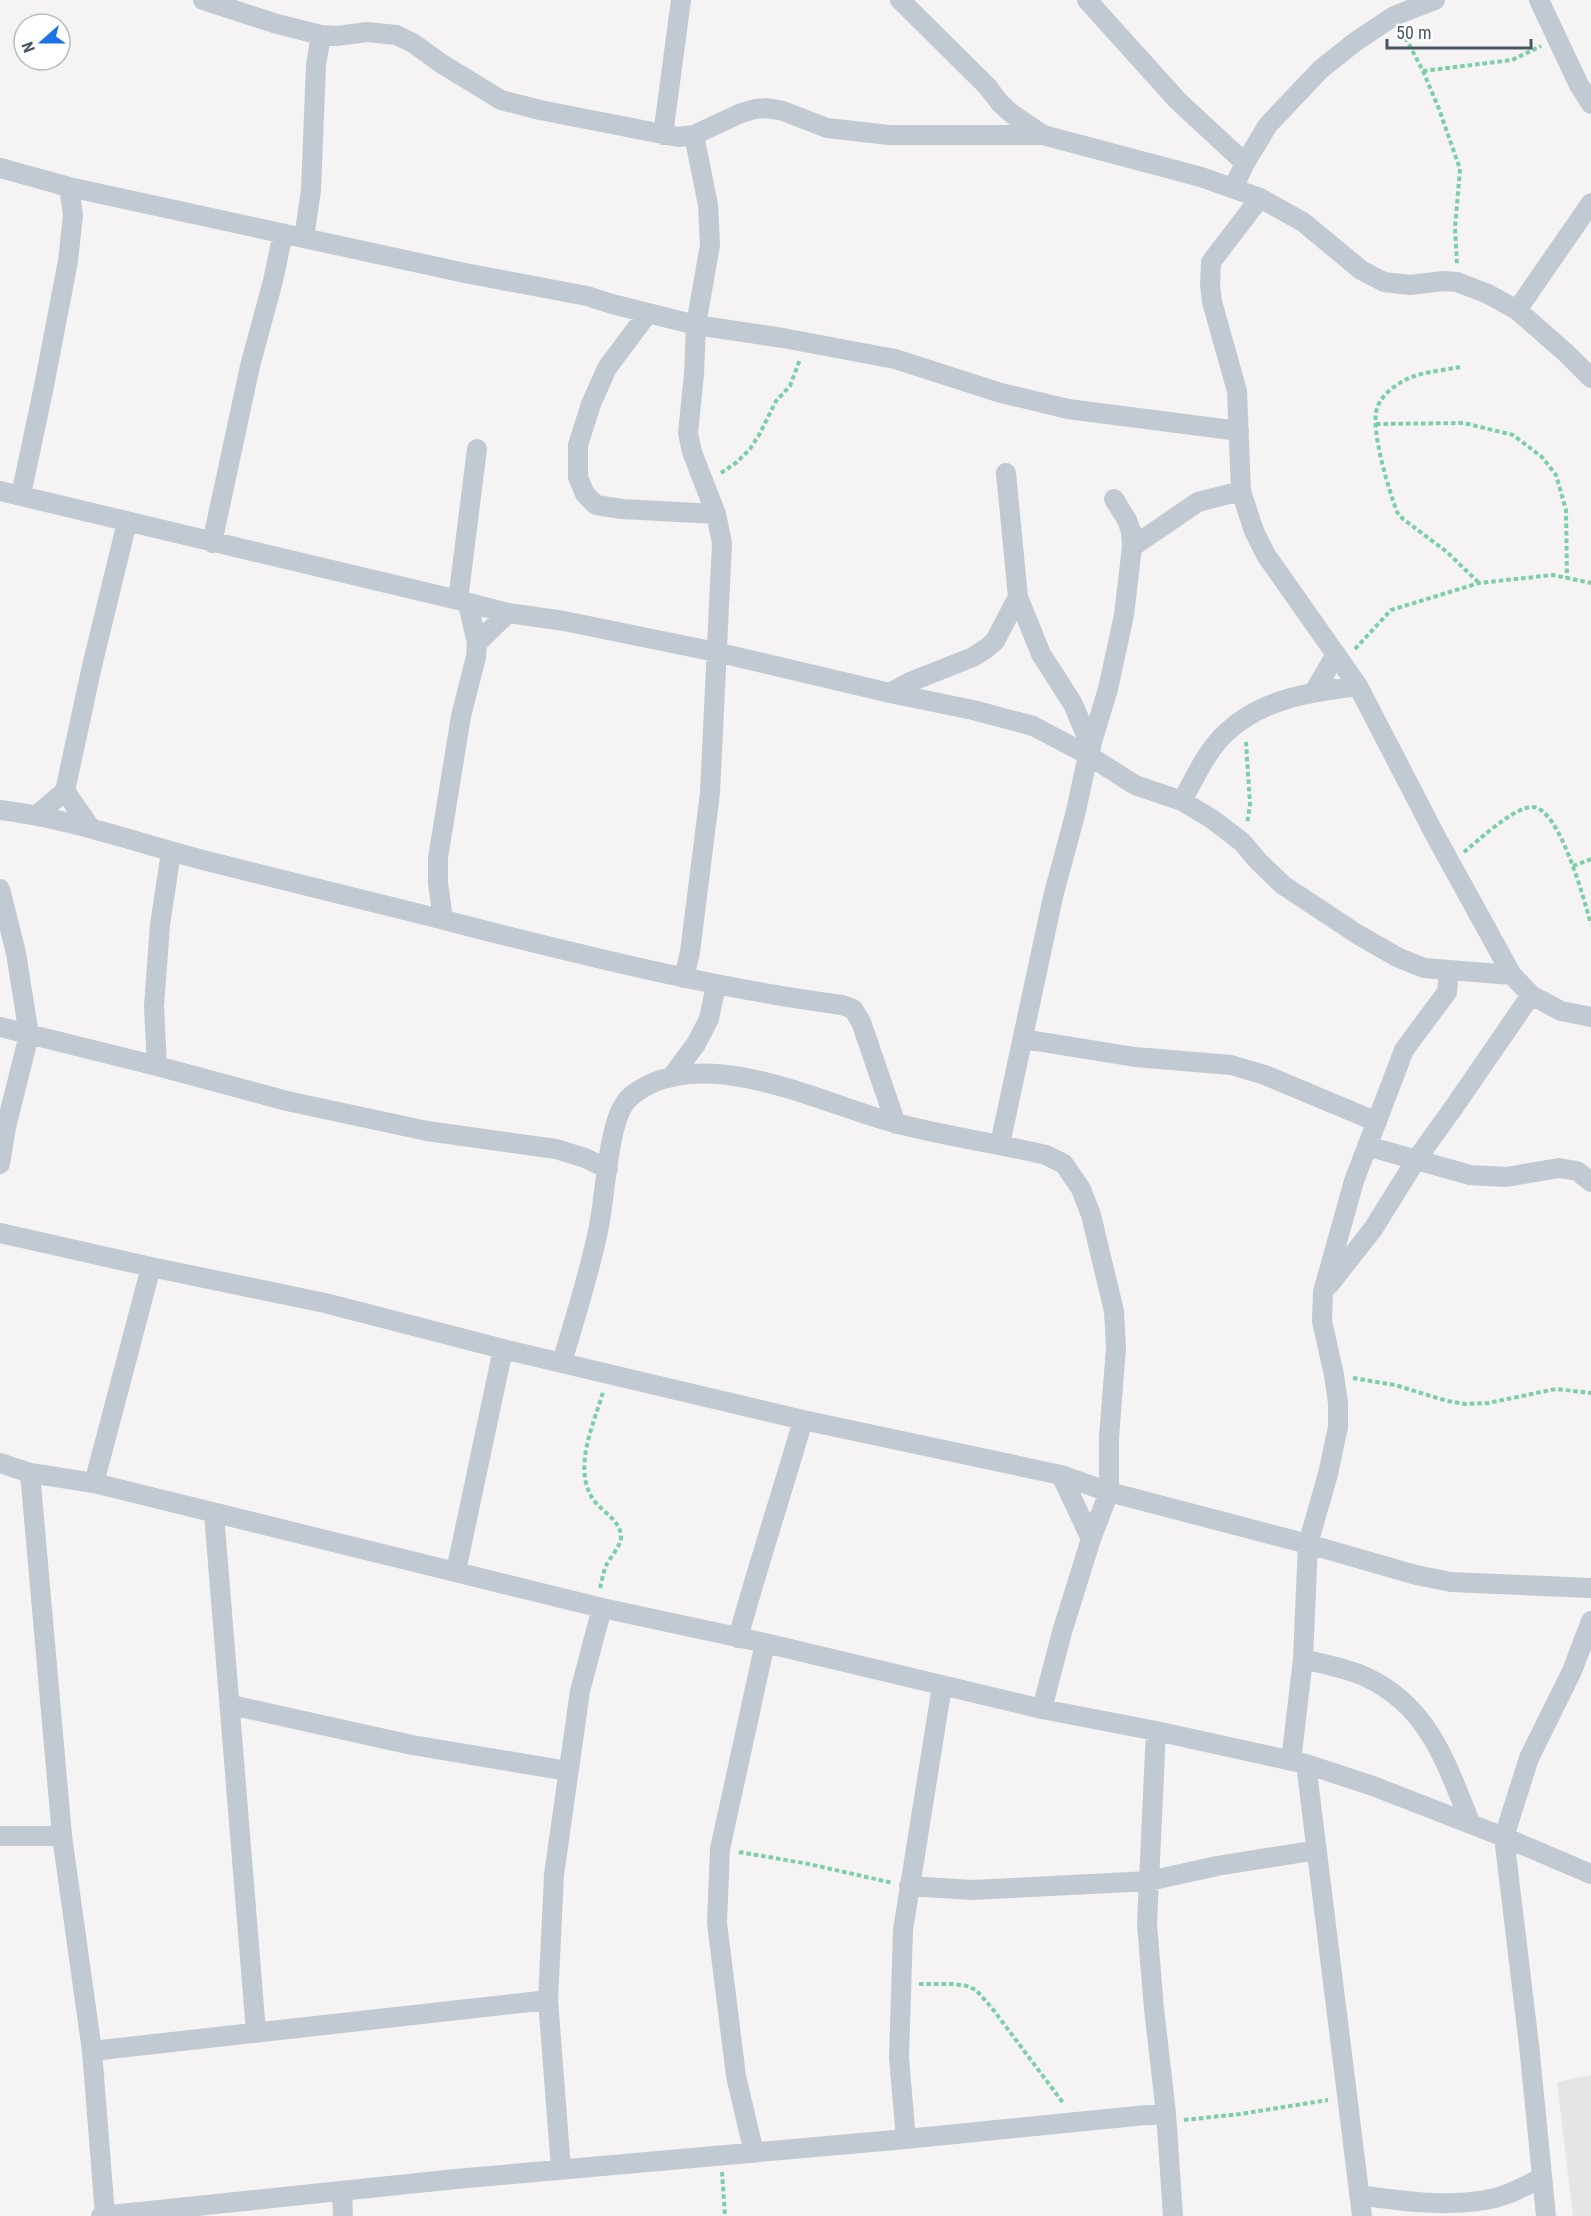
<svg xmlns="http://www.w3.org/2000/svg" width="1591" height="2216" viewBox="0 0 1591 2216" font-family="'Roboto Condensed',sans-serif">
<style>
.education{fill:#e6e4e5}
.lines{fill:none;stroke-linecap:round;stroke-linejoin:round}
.path{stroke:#7ad0a6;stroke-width:4;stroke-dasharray:4.5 3;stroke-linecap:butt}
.minor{stroke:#c1cad2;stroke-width:20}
</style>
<rect width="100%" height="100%" fill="#f5f3f3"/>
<path class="education" d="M1591 2075V2216H1573L1557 2082Z"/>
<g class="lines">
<path class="path" d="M1402 31 1423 71 1439 109 1460 169 1455 228 1457 264
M1423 71 1512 60 1541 46
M1460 367C1446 370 1429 371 1415 376 1401 380 1382 393 1377 408 1370 430 1389 490 1397 512L1403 519 1447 552 1479 583
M1376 424 1464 423 1513 435 1542 457 1556 475 1566 510 1567 578
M721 473 737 462 750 449 759 435 776 401 790 386 800 359
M1355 649 1391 610 1479 583 1553 575 1591 583
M1246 742 1250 805 1247 824
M1464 852C1479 840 1515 806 1533 807 1560 809 1584 900 1591 924
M1573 866 1591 859
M1353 1378 1395 1385 1447 1401 1465 1404 1488 1403 1556 1389 1591 1393
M600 1588C602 1581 603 1573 606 1566 610 1557 621 1546 621 1537 621 1519 598 1510 591 1496 574 1465 594 1423 603 1392
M739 1852 809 1864 893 1883
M919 1984H952L967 1986 976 1990 992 2008 1064 2104
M1184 2120 1240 2114 1328 2100
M722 2172 725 2216"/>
<path class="minor" d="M203 0 277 24 321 35 337 36 367 32 396 35 413 43 442 64 501 100 540 110 678 137 694 135 741 113 755 109 767 108 783 111 827 128 889 135H1043
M900 0 987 86 1000 103 1012 114 1043 135 1201 177 1260 198 1303 222 1361 270 1384 282 1410 285 1444 281 1457 282 1488 294 1517 310 1566 353 1591 378
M1087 0 1178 101 1245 163
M1539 0 1579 85 1591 104
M663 135 681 0
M0 168 69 187 465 273 587 296 612 304 696 325 783 338 895 359 1001 393 1068 409 1239 431
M1233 188 1245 163 1268 125 1321 69 1355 42 1394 16 1435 0
M1260 198 1211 262 1210 284 1212 302 1237 391 1241 491 1254 531 1266 555 1358 686 1435 835 1512 975 1531 995 1561 1011 1591 1017
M304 238 311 190 316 65 321 35
M1517 310 1591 203
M648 313 607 368 591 404 578 445V477L585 494 596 505 622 509 716 514
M1006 473 1018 597 1041 654 1073 704 1091 747
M0 491 458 600 508 613 564 621 716 652 890 693 973 710 1033 726 1088 755 1135 785 1182 801 1212 819 1242 842 1259 862 1283 885 1357 934 1397 957 1424 968 1512 975
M21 495 44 386 68 261 73 215 69 187
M212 543 250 366 273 281 283 233
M1132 547 1198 502 1241 491
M458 600 477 449
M477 643 508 613
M1314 692 1336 654
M890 693 910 682 973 657 987 648 995 641 1018 597
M65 791 90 827
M1182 801C1195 778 1207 749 1228 731 1264 698 1312 692 1358 686
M0 810C74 819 143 845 215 863 305 885 394 907 483 930 602 960 721 989 842 1005L853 1009 861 1022 896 1124
M38 814 65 791 92 666 127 522
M0 889 16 953 29 1035 6 1127 0 1164
M443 919 438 883V858L461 716 476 657 477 643 468 604
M684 978 690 952 710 793 722 543 716 514 692 452 688 433 694 374 696 325 710 245 708 205 694 135
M0 1027 157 1066 287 1101 427 1131 556 1149 585 1158 608 1169
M1023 1039 1135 1057 1231 1065 1265 1075 1377 1122
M157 1066 154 1006 160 925 171 852
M673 1075 696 1044 709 1019 716 985
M1000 1144 1053 897 1076 811 1088 755 1108 689 1124 615 1132 547 1131 531 1127 520 1114 499
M1367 1146 1470 1175 1506 1177 1559 1168 1577 1171 1591 1182
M0 1233 151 1267 325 1303 503 1349 803 1420 1061 1475 1109 1492 1308 1544 1416 1575 1451 1582 1591 1588
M1329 1285 1373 1229 1416 1160 1454 1107 1531 995
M562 1362C575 1318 589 1275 598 1231 605 1200 608 1125 625 1103 631 1094 641 1089 650 1084 722 1051 823 1104 895 1123 944 1136 996 1143 1046 1155L1064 1164 1081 1189 1091 1215 1114 1311 1116 1348 1109 1437V1492L1091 1539 1062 1632 1042 1709
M0 1463 30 1473 94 1483 602 1608 765 1643 1042 1709 1156 1731 1306 1764 1373 1786 1504 1837 1591 1874
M30 1473 62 1836 92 2051 105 2215
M1061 1475 1091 1539
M94 1483 151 1267
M214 1514 256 2032
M456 1571 503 1349
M738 1638C758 1565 782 1493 803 1420
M1303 1659C1323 1664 1347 1668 1366 1677 1430 1707 1446 1764 1471 1824
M231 1705 412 1745 568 1771
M1156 1731 1147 1924 1154 2009 1166 2113 1173 2216
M1291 1761 1303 1659 1308 1544 1328 1474 1338 1427V1403L1334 1375 1322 1321 1323 1292 1354 1181 1404 1050 1447 992 1449 970
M1306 1764 1362 2216
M0 1836H62
M909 1886 972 1890 1149 1881 1217 1866 1317 1850
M92 2051 548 2000
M906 2139 899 2058 903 1930 942 1686
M754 2153 736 2076 717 1923 720 1849 765 1643
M561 2169 548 2000 554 1875 580 1691 602 1608
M342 2191 343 2216
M1359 2195C1400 2201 1444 2207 1485 2200 1506 2197 1524 2186 1542 2178
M101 2216 456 2179 906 2139 1166 2113
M1546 2216 1529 2045 1504 1837 1529 1758 1572 1671 1591 1621"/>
</g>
<g transform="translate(42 42) rotate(249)"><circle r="28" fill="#ffffff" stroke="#b7bbc0" stroke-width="1.5"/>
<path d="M0-4.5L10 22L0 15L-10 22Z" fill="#1a73e8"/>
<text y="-9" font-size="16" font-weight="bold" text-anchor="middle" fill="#4a5661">N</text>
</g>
<path d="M1387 39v9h144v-9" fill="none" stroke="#4a5661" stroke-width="3"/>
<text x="1396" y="39" font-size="18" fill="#4a5661" stroke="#ffffff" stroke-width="4.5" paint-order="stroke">50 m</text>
</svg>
